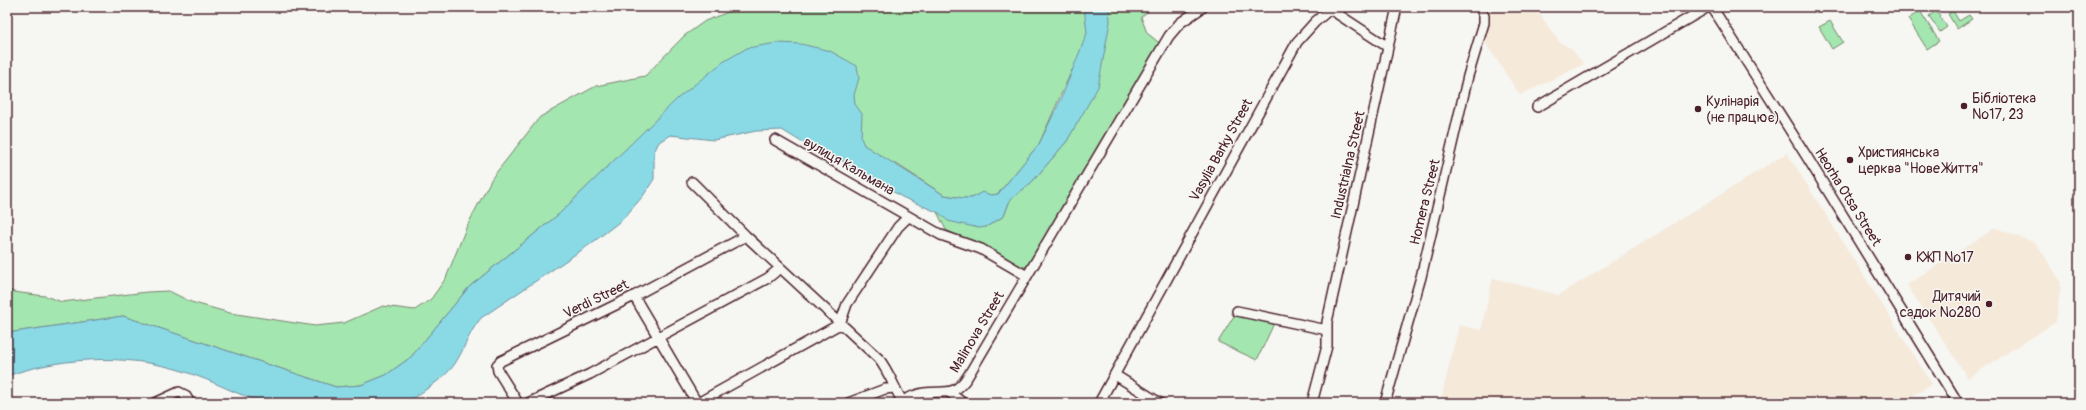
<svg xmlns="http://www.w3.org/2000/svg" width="2086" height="410" viewBox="0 0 2086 410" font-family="Pangolin,sans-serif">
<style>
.built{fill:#f5e9da}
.green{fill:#a4e6af;stroke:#77826d}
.water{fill:#8adae6;stroke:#708f9b}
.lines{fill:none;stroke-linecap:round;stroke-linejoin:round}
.street-casing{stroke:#4a1f2b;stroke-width:12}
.street{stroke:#f6f6f2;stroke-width:9}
.poi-dot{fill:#4a1f2b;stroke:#f6f6f2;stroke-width:1.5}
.labels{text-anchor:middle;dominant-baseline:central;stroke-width:3;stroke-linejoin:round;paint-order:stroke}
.poi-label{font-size:14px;fill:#4a1f2b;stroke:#f6f6f2;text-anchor:start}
.street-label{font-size:14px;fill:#4a1f2b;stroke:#f6f6f2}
</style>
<rect width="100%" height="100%" fill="#f6f6f2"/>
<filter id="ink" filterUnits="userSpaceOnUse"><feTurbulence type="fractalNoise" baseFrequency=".025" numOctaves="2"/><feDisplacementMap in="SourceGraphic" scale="8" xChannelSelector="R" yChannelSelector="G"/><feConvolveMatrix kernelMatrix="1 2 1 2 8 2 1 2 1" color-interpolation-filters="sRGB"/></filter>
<g filter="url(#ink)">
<path class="built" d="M1488 7H1537V10L1559 42 1570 48 1584 64 1520 95 1484 41 1488 28Z
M1787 153 1932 384 1902 403H1440L1459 325 1481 330 1493 278 1559 295Z
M1995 228 2036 243 2061 282 2056 322 1968 378 1907 285Z"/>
<path class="green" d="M741 7H1153L1141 17 1147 33 1163 46 1028 266 1020 268 946 230 937 212 986 227 1004 216 1010 200 1032 182 1067 141 1080 117 1072 70 1039 144 998 194 991 195 982 193 972 198H963L944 195 898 165 886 161 835 124 655 121 559 214 469 287 411 357 386 375 361 385 336 387 123 316 7 333V287L13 292 45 296 62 302 147 292 169 291 191 302 230 313 315 326 344 323 383 306 415 310 431 299 446 278 466 228 492 178 540 117 596 86 645 76 684 36 705 21Z
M1920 11 1939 41 1927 49 1908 19Z
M1936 11 1947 27 1940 32 1929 16Z
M1953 11 1959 21 1969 15 1972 19 1957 29 1948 14Z
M1830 21 1843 42 1832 49 1819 27Z
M1237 311 1276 319 1257 360 1218 342Z"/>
<path class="water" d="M1084 7H1109L1110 22 1098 87 1067 141 1032 182 1010 200 1004 216 986 227 979 228 948 221 939 213 902 197 839 159 813 149 782 130 756 131 714 140 670 135 659 142 654 152V179L643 196 623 219 592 243 481 318C467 335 465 349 454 365 446 377 419 395 406 402 399 406 369 403 358 403 330 403 301 406 273 403 246 400 222 385 197 376 138 353 66 355 7 376V333L123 316 336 387 361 385 386 375 411 357 469 287 559 214 678 98 723 62 747 48 777 43 801 44 830 51 857 66 859 78 854 95 855 104 862 114 861 138 864 145 944 195 963 198H972L982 192 991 195 998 194 1039 144 1061 99 1087 33Z"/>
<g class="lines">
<g class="street-casing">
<path id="street" d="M1712 7 1807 157 1958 403
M1537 107 1708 7
M775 140 941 235 981 249 1027 276
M692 182 746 236 879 359C889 372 894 387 902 401 909 398 916 394 924 393 945 390 954 398 968 376L1169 36 1180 23 1203 7
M634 296 697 403
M1237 311 1327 330
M1115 375 1160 403
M950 393 963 403
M155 403 179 392 185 395 190 403
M518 403 498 371 497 365 501 361 634 296 746 236
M528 403 590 374 768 278 780 268
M698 403 840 324 847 304 898 227 908 217
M848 403 885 389 894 388
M1099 403 1297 42 1315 22 1330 9 1388 47
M1312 403 1327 346V322L1397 7
M1385 403 1421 277 1468 76 1484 23V16L1480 7"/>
</g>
<use href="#street" class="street"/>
</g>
</g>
<g class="poi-dot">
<circle cx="1964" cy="106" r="4"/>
<circle cx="1698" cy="109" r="4"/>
<circle cx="1850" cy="160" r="4"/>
<circle cx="1908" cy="257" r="4"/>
<circle cx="1989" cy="304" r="4"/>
</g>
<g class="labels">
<g class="poi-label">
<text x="1972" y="98">Бібліотека<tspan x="1972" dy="16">№17, 23</tspan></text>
<text x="1706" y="101">Кулінарія<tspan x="1706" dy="16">(не працює)</tspan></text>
<text x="1858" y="152">Християнська<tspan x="1858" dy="16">церква "Нове Життя"</tspan></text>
<text x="1916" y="257">КЖП №17</text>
<text x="1981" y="296" text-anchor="end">Дитячий<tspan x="1981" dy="16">садок №280</tspan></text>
</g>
<g class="street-label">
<text transform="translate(1221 150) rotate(-61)">Vasylia Barky Street</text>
<text transform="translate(1348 165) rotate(-77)">Industrialna Street</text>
<text transform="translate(849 166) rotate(30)">вулиця Кальмана</text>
<text transform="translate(1848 197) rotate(58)">Heorha Otsa Street</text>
<text transform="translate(1425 202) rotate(-76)">Homera Street</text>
<text transform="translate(596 299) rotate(-26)">Verdi Street</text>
<text transform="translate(977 332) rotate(-59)">Malinova Street</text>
</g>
</g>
<rect width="2086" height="410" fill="none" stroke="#f6f6f2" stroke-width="24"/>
<rect x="12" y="12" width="2062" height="386" fill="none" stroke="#4a1f2b" stroke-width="1.5" filter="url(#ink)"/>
</svg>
